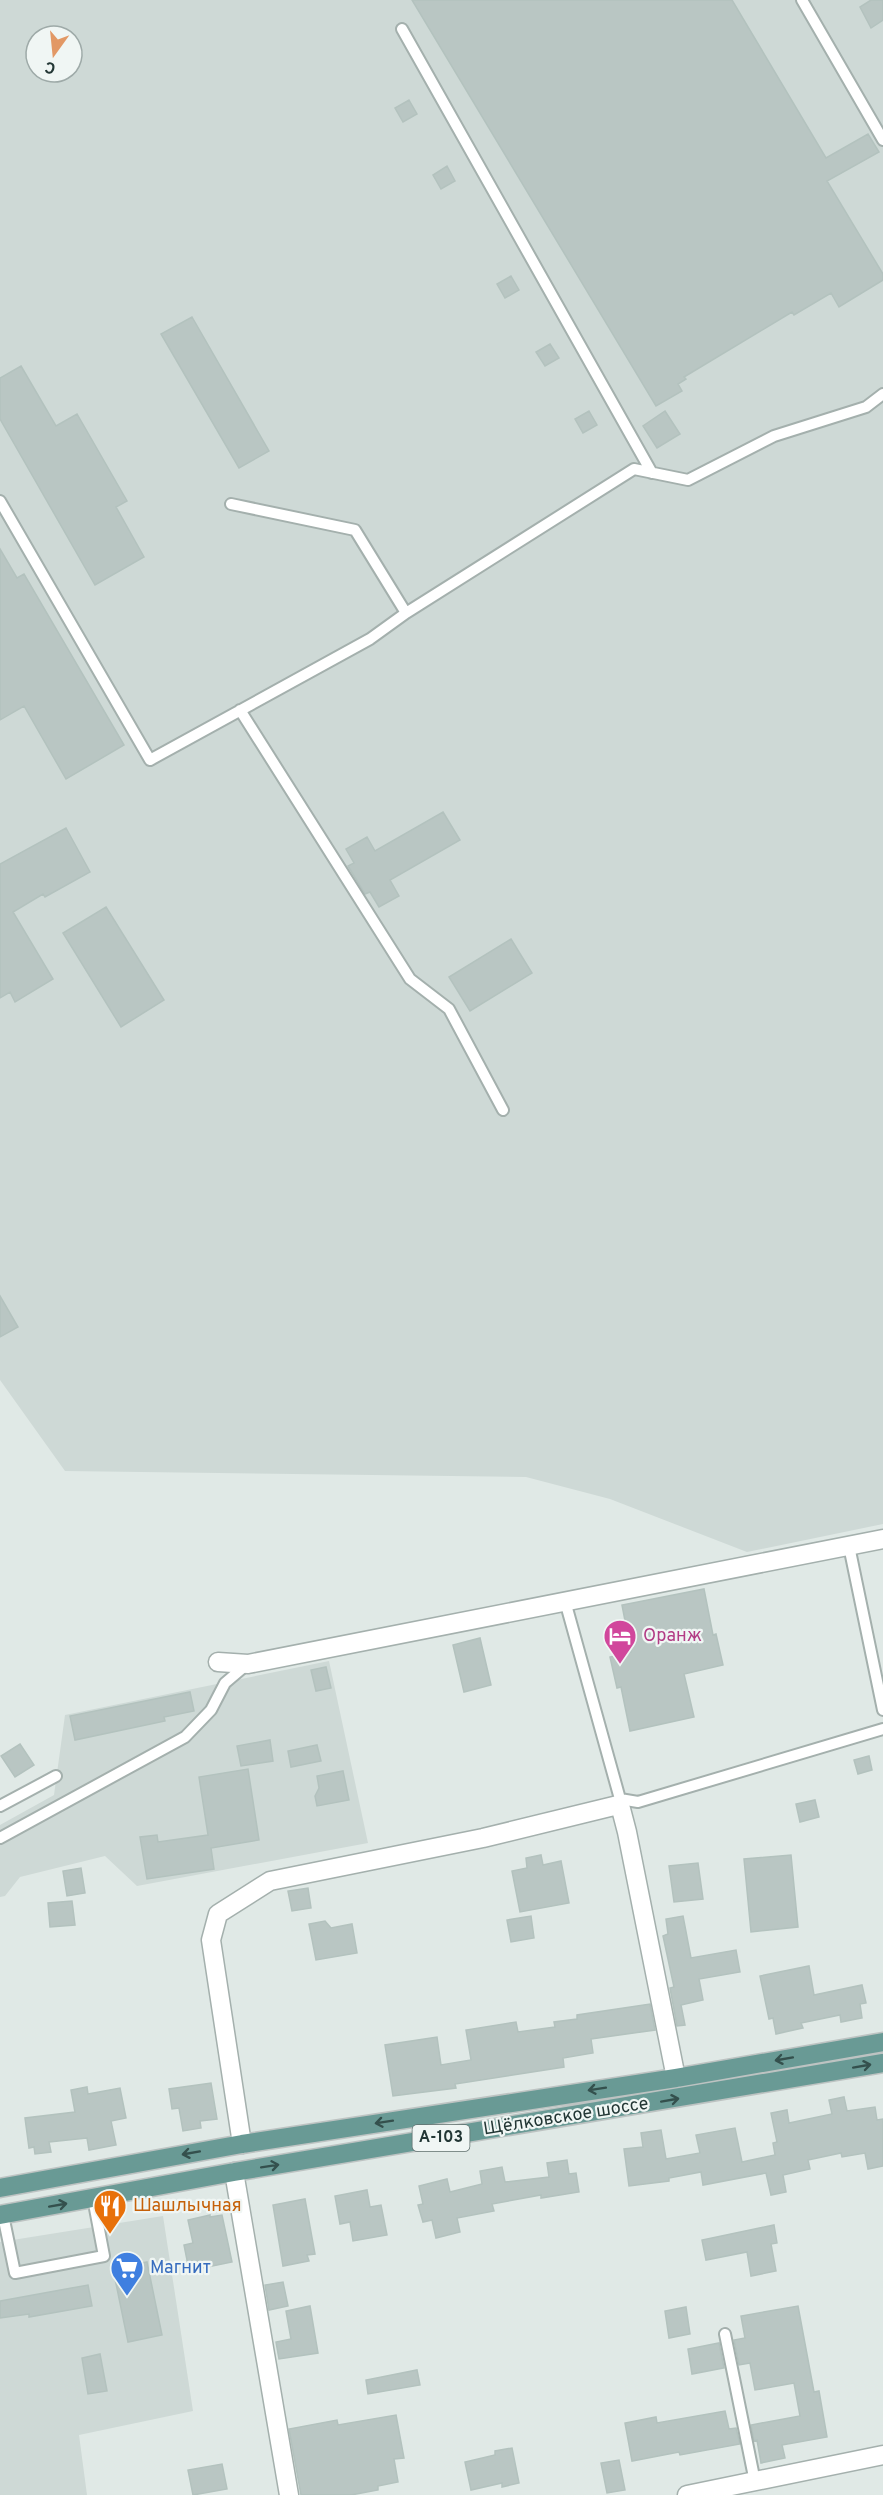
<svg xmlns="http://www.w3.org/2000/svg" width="883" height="2495" viewBox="0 0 883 2495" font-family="Overpass,sans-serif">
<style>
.built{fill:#ced9d6;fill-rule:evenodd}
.building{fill:#b9c6c3;stroke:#b3c2be;stroke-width:1.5}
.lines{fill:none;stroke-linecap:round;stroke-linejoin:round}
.service-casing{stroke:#a4b0ad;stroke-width:14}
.minor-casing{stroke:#a4b0ad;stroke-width:21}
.primary-casing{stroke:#bdc3c2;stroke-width:21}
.service{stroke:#fff;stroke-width:10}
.minor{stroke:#fff;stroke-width:18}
.primary{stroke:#699a95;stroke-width:18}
.oneway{stroke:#34504d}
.labels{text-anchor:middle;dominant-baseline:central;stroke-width:4.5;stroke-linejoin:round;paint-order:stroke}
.shield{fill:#f0f6f4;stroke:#60706e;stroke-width:1.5}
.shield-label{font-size:16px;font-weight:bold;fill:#233735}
.hotel-label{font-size:18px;fill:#b23c85;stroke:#f0f6f4;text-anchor:start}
.street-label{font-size:18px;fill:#233735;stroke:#f0f6f4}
.food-label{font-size:18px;fill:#c56008;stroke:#f0f6f4;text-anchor:start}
.shop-label{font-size:18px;fill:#366cbe;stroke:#f0f6f4;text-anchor:start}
</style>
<rect width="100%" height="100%" fill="#e0e9e6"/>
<path class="built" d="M0 0H883V1524L747 1552 610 1499 526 1477 65 1471 0 1380ZM36 36H72V72H36Z
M329 1661 368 1843 137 1886 105 1856 20 1877 5 1896 0 1897V1825L54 1795 65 1715Z
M163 2216 193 2411 79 2435 87 2495H0V2242Z"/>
<path class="building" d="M412 0H732L826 158 868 134 879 152 827 181 883 274V280L839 307 831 293 794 315 792 312 684 377 686 379 678 384 682 391 656 406Z
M871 0H883V20L871 28 860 7Z
M409 100 417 114 403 122 395 108Z
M447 166 455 181 441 189 433 175Z
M511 276 519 290 505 298 497 284Z
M192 317 269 451 239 468 161 334Z
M550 344 559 358 545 366 536 352Z
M21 366 56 426 77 414 127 501 116 507 144 557 95 585 0 419V378Z
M589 411 597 425 583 433 575 419Z
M665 411 680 434 657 448 643 426Z
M0 549 17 578 24 574 124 745 66 779 24 706 0 720Z
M443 812 460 840 390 880 399 896 379 907 370 892 365 894 348 866 354 863 346 849 367 837 375 851Z
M66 828 90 872 45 897 43 894 13 912 53 979 15 1002 10 992 0 998V864Z
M106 907 164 1000 121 1027 63 933Z
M511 939 532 973 470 1011 449 977Z
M0 1296 18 1327 0 1337Z
M704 1589 713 1635 716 1634 723 1665 684 1674 694 1717 630 1731 621 1687 617 1688 610 1657 631 1652 622 1605Z
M480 1638 491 1685 464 1692 453 1645Z
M326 1667 331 1688 316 1691 311 1670Z
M190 1692 194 1711 164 1717 165 1721 75 1740 70 1716Z
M270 1740 273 1761 241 1766 237 1746Z
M20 1744 34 1765 15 1777 1 1756Z
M317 1745 321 1761 291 1767 288 1751Z
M869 1756 872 1770 858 1774 854 1760Z
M248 1769 259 1840 211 1848 214 1869 147 1879 140 1837 157 1835 158 1842 208 1835 199 1777Z
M343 1771 349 1800 317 1806 315 1796 319 1788 317 1776Z
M815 1800 819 1817 800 1822 796 1804Z
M541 1855 543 1865 561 1861 569 1903 520 1912 512 1871 527 1868 526 1858Z
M791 1855 798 1927 751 1932 744 1859Z
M698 1863 703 1899 674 1902 669 1866Z
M81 1868 85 1893 67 1896 63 1871Z
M308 1888 311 1908 292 1911 288 1891Z
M72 1901 75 1925 50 1927 48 1903Z
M531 1916 534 1938 511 1942 507 1920Z
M683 1916 691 1958 736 1950 740 1972 699 1979 703 2000 681 2005 685 2025 677 2026 670 1988 674 1987 663 1936 668 1934 666 1919Z
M325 1921 331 1928 352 1924 357 1953 316 1960 309 1924Z
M809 1966 814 1995 862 1985 866 2003 860 2004 862 2018 841 2022 840 2015 801 2023 803 2028 776 2034 773 2018 769 2019 760 1976Z
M650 2004 655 2030 591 2039 593 2053 563 2058 564 2067 455 2084 456 2088 393 2096 385 2045 437 2037 441 2065 471 2060 466 2030 516 2022 518 2032 555 2027 554 2022 577 2019V2015Z
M211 2083 217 2119 200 2121 201 2128 183 2131 179 2108 172 2109 169 2089Z
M87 2087 88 2094 120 2088 126 2118 111 2121 116 2145 89 2150 87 2138 49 2142 51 2152 35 2154 34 2147 29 2148 25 2118 75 2112 71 2090Z
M844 2097 847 2111 875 2107 877 2120 883 2119V2166L868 2169 865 2153 842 2157 841 2153 808 2160 810 2169 783 2175 786 2192 771 2195 766 2173 703 2185 701 2172 669 2178V2181L629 2186 624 2149 643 2147 641 2133 661 2130 666 2159 700 2153 696 2135 735 2128 742 2162 775 2155 773 2143 777 2142 771 2113 787 2110 789 2123 832 2114 829 2100Z
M567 2160 569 2174 576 2173 579 2192 541 2198V2195L492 2204 494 2211 457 2218 460 2232 436 2238 432 2220 423 2222 418 2205 423 2204 419 2186 447 2179 450 2192 482 2184 480 2171 502 2167 505 2182 549 2177 547 2163Z
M367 2190 370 2207 381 2205 387 2235 353 2241 350 2222 340 2224 335 2196Z
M305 2199 315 2254 307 2255 309 2261 283 2266 273 2205Z
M210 2215V2217L222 2215 232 2262 203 2268 201 2262 188 2265 184 2245 193 2243 188 2220Z
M774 2225 777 2243 771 2244 776 2271 751 2276 747 2252 706 2260 702 2240Z
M147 2262 162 2335 128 2342 113 2269Z
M283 2282 288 2306 269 2310 265 2285Z
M88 2285 92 2306 29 2317V2314L0 2318V2301Z
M310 2306 318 2353 279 2359 276 2342 291 2339 286 2311Z
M798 2306 814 2392 819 2391 827 2437 782 2445 785 2458 761 2463 757 2440 754 2441 751 2425 800 2416 794 2383 755 2390 750 2363 739 2365 734 2340 745 2338 741 2316Z
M686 2307 690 2334 669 2338 665 2311Z
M719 2343 724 2368 692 2374 688 2349Z
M100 2354 107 2391 88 2394 82 2358Z
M417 2370 420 2385 368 2394 366 2380Z
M725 2411 729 2429 736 2428 740 2444 680 2455 679 2452 632 2461 625 2423 656 2417 657 2423Z
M396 2415 404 2458 394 2459 398 2482 378 2486V2490L351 2495H301L289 2429 337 2420 338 2425Z
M512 2448 519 2483 502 2487V2483L471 2490 465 2462 495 2455V2451Z
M619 2460 625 2490 607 2493 601 2463Z
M222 2464 227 2489 193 2495 188 2470Z"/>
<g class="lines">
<g class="service-casing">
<path id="service" d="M802 0 883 140
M402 29 652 473
M0 501 150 760 370 639 406 613 634 469 688 480 774 436 866 407 883 394
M231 504 355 530 406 613
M240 710 410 979 449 1009 503 1110
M849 1546 883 1710
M565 1601 620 1799 638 1802 883 1729
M0 1806 56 1776
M0 1838 185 1737 211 1710 225 1683 245 1666
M3 2215 15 2273 104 2256 93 2198
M725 2334 755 2482"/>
</g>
<g class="minor-casing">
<path id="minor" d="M218 1662 248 1664 883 1539
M242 2144 211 1940 218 1914 270 1881 483 1838 618 1805 621 1809 627 1832 676 2078
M234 2172 289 2495
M687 2495 883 2455"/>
</g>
<g class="primary-casing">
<path id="primary" d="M0 2188 242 2144 676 2078 883 2042
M0 2215 234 2172 883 2063"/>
</g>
<use href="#service" class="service"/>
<use href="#minor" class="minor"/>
<use href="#primary" class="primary"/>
</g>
<defs><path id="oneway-shaft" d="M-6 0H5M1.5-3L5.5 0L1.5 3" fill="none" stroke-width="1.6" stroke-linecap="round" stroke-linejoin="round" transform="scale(1.5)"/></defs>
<g class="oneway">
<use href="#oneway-shaft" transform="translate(784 2059) rotate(170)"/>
<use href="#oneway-shaft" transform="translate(862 2066) rotate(-10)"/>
<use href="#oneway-shaft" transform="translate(597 2089) rotate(171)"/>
<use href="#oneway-shaft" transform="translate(670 2100) rotate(-10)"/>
<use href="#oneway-shaft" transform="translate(384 2122) rotate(171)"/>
<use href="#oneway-shaft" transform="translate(191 2153) rotate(170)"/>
<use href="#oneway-shaft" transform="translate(270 2166) rotate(-9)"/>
<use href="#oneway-shaft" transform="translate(58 2205) rotate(-10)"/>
</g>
<defs>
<g id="hotel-pin" transform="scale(1.725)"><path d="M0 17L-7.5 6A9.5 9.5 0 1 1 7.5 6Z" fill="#d1479c" stroke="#f0f6f4"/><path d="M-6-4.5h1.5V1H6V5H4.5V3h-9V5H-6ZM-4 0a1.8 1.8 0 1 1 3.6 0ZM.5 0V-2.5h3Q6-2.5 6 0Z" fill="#fff"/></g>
<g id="restaurant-pin" transform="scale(1.725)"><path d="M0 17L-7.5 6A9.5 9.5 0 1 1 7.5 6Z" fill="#e8710a" stroke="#f0f6f4"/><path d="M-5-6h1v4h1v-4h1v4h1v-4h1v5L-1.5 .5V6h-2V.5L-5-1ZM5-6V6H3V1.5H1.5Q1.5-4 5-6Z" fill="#fff"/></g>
<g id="supermarket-pin" transform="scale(1.725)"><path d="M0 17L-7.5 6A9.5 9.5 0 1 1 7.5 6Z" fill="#3f7fe0" stroke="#f0f6f4"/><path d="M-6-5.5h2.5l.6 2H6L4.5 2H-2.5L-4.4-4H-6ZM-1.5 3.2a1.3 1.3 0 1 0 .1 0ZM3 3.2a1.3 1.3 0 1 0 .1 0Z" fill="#fff"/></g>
</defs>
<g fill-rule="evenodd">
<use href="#hotel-pin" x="620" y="1636"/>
<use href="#restaurant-pin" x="110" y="2206"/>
<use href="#supermarket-pin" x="127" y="2268"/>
</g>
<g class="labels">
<rect class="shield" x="412.5" y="2125" width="57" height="26" rx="4.5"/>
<g class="shield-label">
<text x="441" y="2138">А-103</text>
</g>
<g class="hotel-label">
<text x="643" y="1636">Оранж</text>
</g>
<g class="street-label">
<text transform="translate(566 2117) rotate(-9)">Щёлковское шоссе</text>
</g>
<g class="food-label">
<text x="133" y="2206">Шашлычная</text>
</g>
<g class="shop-label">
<text x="150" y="2268">Магнит</text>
</g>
</g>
<g transform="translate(54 54) rotate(195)"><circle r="28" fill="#f0f6f4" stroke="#9eaaa8" stroke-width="1.5"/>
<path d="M0-4.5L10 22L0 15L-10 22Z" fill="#e29865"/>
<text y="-9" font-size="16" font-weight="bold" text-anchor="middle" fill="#233735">С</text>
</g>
</svg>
